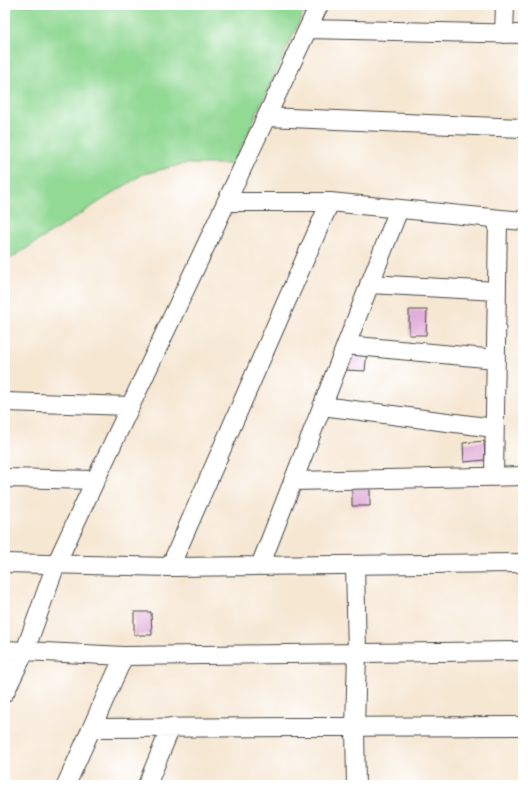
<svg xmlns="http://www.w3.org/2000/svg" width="528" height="790" viewBox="0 0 528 790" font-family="'IM FELL French Canon',serif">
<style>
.green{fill:#92d994;stroke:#5e8260}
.building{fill:#e1aeda}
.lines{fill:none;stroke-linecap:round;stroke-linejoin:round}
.minor-casing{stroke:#494744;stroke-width:20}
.minor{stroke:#fff;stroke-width:18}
</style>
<rect width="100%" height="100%" fill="#fff"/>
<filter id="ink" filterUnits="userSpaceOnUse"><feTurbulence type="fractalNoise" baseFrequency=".025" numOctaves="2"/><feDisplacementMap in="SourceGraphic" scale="8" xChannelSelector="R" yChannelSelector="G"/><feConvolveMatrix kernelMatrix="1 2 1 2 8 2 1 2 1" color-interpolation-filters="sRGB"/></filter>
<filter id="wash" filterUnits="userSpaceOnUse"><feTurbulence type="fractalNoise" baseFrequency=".012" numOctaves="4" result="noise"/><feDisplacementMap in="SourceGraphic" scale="16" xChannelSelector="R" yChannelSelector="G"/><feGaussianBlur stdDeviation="0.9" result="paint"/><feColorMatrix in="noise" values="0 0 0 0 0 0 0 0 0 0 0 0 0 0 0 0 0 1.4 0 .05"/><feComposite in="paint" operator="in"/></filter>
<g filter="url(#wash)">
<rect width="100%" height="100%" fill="#f6e7d3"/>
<path class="green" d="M5 5H307L233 164H184L143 174 5 262Z"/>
<g id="blocks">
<path class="building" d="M409 310H427L426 335H409Z
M346 350 367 351 365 371 345 370Z
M484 441 485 460 464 462 463 443Z
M370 482V506H352V483Z
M134 612H151L152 635H134Z"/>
</g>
</g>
<g filter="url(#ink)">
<use href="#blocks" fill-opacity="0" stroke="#494744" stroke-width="1"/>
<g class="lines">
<g class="minor-casing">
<path id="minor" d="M308 29 523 34
M504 34 505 5
M267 117 523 128
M226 202H330L523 221
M369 284 497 291
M346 345 496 359
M5 402 130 406
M322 406 494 428
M494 477 498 219
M5 478 96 480
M293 481 523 476
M5 563 170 567 523 563
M355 565 357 653 355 727 356 785
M260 566 399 209
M170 567 330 202
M5 650 124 656 523 651
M5 692 25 651 56 564 319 5
M92 728 523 726
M66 785 124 656
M147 785 171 727"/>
</g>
<use href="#minor" class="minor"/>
</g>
</g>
<rect width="528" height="790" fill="none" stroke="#fff" stroke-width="20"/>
</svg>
